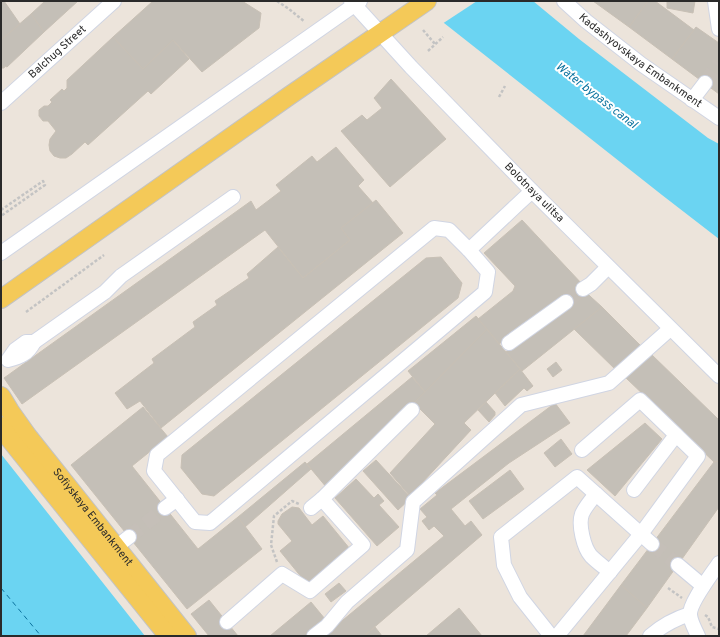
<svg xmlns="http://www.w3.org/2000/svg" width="720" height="637" viewBox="0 0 720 637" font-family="Overpass,sans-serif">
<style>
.water{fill:#6bd4f2}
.pier{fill:#ece4db}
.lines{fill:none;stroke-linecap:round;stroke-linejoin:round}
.ferry{stroke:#0a729e;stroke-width:1;stroke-dasharray:5 4;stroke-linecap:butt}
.building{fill:#c4bfb7;stroke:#c8c0b5}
.minor-tunnel{stroke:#c5bfb8;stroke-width:14;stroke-dasharray:14 7;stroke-linecap:butt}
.minor-casing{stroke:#d0d5e3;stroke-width:16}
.major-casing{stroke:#c3c3c3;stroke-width:20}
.path{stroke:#c3c3c3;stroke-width:2.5;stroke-dasharray:3 2;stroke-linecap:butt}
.minor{stroke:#fff;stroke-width:14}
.major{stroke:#f4c958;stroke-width:18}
.labels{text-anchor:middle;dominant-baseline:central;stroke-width:4;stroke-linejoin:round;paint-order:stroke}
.street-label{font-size:11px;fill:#2a2a2a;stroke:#fff}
.water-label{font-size:12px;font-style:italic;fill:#0a729e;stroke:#fff}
</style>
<rect width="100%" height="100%" fill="#ece4db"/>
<path class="water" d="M418 1H533L579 39 708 138 719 144V239L662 195 444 23Z
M1 454 145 636H1Z"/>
<path class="pier" d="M416 1H477L442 24Z"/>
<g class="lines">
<path class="ferry" d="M1 588 41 636"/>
</g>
<path class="building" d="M1 1H4L20 24 1 40Z
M45 1H78L44 32 31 14Z
M153 1H242L261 13 259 28 202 72 173 40 143 69 113 37Z
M593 1H648L629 27Z
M648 1H655L694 30 672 59 629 27Z
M667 1H695L693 13 667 8Z
M31 14 44 32 7 67 5 66 4 68H1V40Z
M696 27 719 43V94L672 59Z
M113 37 143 69 173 40 189 59 151 94 148 91 88 145 85 142 72 154 66 158H60L54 156 50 151 49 145 50 139 56 131 48 121H43L39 116V110L44 106H48L52 102 50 100 62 89 64 91 67 88V80Z
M391 79 446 139 390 187 341 131 362 115 367 120 382 108 374 98Z
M336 147 364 180 358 186 373 203 341 228 350 240 303 278 265 230 22 404 4 378 251 201 256 210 281 191 276 185 312 156 317 162Z
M376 200 403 233 161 428 140 401 127 409 115 393 154 363 152 359 195 327 193 322 217 305 215 301 249 278 247 274 278 247 303 278 350 240 341 228Z
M522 220 583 285 499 344 478 319 513 291 515 286 484 253Z
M441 257 462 283 458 298 214 496 202 494 181 468 182 455 426 258Z
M580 287 602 307 522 371 506 352 568 305 564 298Z
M602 307 643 348 618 372 574 329Z
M476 316 487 329 425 392 408 371Z
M487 329 520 369 464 423 471 430 410 496 390 473 435 424 414 403Z
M651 354 719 420V461L714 462 626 378Z
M556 362 562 370 553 377 547 369Z
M520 369 533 386 527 391 524 388 505 406 495 393Z
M412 377 425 392 327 488 307 464Z
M486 402 495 412V415L489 422 478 410Z
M555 403 570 423 509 463 451 509 465 526 471 521 482 535 364 636H325V635L444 536 434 526 429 530 422 521 427 517 420 509 437 495 435 493Z
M143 407 168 437 132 466 198 549 238 517 262 549 187 609 71 465Z
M645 423 662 439 615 496 587 470Z
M561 439 572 454 555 467 544 453Z
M376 460 411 498 398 510 363 471Z
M719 461V507L647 608 621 585 714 462Z
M305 462 311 469 245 527 238 517Z
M510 470 524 489 483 519 469 501Z
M356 479 374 498 378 494 384 501 379 505 399 527 377 546 335 498Z
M292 507 299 508 312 525 323 516 350 549 307 584 280 551 292 541 278 524V521L282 514Z
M339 583 346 591 331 602 325 594Z
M621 585 647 608 626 636H583Z
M209 600 238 636H209L191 614Z
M311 602 325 619 305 636H270Z
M459 608 482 636H426Z
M375 627 382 636H364Z"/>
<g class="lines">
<path class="minor-tunnel" d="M705 83 719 63
M566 302 583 289
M129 537 165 508
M652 544 678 565"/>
<g class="minor-casing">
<g id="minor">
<path id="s1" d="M351 1 411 67 532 191 719 376"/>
<path id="s2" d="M564 1 586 21 641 64 719 118"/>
<path d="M715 1 719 29"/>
<path d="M692 100 705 83"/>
<path id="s3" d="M1 103 114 1"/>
<path d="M434 228 449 230 469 250 488 272 485 292 210 523 195 522 154 471 157 455Z"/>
<path d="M469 250 518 204 532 191"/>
<path d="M1 253 360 1"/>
<path d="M583 289 591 284 608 267"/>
<path d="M26 342H34C28 354 20 357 8 360L15 350Z"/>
<path d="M34 342 105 292 121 276 233 197"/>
<path d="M509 343 566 302"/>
<path d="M634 490 676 435"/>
<path d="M596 494C591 500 585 507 582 514 578 525 584 548 591 556 597 562 604 567 610 572"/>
<path d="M165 508 177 499"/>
<path d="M311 508 322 499 412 410"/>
<path d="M116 547 129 537"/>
<path d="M678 565 703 586"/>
<path d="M227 622 282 574 310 591 363 545 322 499"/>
<path d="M314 636 327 626 347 602 407 550 413 502 521 405 609 383 670 329"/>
<path d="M551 636 520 597 504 565 501 537 577 477 652 544"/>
<path d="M557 636 641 534 698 456 640 400 582 450"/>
<path d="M650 636C663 625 674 619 690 614"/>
<path d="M698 636C695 629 691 623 690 615 689 603 712 574 719 563"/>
</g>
</g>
<g class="major-casing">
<g id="major">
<path d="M1 299 289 96 427 1"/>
<path id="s4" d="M1 396 10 411 27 435 187 636"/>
<path d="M1 426 8 437 168 636"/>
</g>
</g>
<path class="path" d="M277 1 289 9 305 22
M423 30 435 44
M428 51 443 37
M499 97 505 86
M1 210 43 181 45 185 1 216
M26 312 104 255
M277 562 271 545 274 516 292 501 299 504
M668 588 682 598
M705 615 708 617 712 627 719 629"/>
<use href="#minor" class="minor"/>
<use href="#major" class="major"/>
</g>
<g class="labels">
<g class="street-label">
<text stroke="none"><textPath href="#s3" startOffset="76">Balchug Street</textPath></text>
<text stroke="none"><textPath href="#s2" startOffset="97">Kadashyovskaya Embankment</textPath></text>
<text stroke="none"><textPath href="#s1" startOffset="265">Bolotnaya ulitsa</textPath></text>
<text stroke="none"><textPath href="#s4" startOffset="152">Sofiyskaya Embankment</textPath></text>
</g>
<g class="water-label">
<text transform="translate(596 96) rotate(38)">Water bypass canal</text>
</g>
</g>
<rect width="720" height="637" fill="none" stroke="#2a2a2a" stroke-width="4"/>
</svg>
